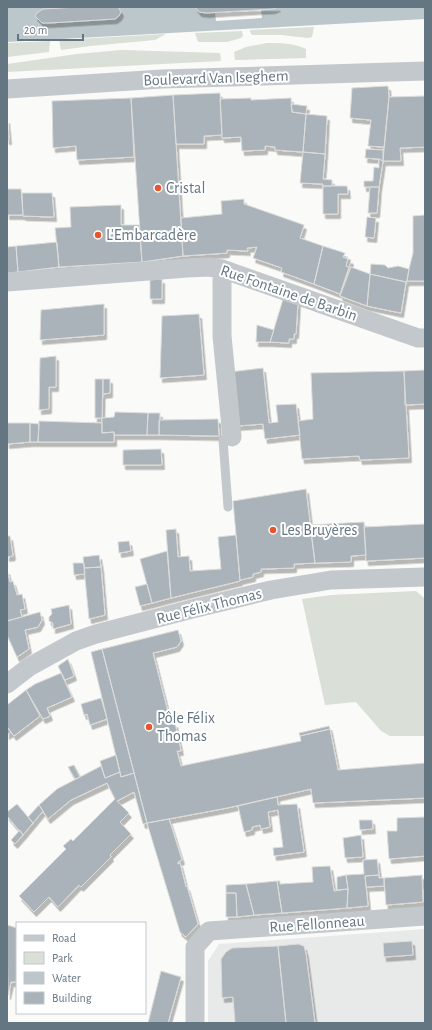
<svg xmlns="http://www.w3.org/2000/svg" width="432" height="1030" viewBox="0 0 432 1030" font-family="'Alegreya Sans',sans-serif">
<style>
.built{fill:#e8e9e9}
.green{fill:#dadfd7}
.water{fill:#bbc7cb}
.pier{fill:#fafaf8}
.building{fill:#aab3b9;stroke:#dcdcda;filter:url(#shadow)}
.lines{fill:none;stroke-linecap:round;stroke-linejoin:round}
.lane{stroke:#c3c8cc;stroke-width:9}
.street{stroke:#c3c8cc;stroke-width:19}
.poi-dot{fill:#e4572e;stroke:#fff;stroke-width:1.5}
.labels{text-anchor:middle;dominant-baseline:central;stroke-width:4;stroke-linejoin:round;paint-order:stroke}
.street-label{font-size:16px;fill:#657683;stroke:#fff}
.poi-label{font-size:16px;fill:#657683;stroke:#fff;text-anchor:start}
</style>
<defs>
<filter id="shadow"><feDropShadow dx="2.5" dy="4.5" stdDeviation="0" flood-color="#0004"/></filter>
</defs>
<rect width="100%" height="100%" fill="#fafaf8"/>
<path class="built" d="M425 929V1023H208V961L219 944Z"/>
<path class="green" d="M314 27 312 37 308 38 281 35H252L250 32V30Z
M242 31 243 36 241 38 227 42H198L195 33Z
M166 34 155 40 90 46 61 50 59 40Z
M50 41 49 52 7 57V43Z
M267 43C281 43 293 43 306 49V58L235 60 234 52 246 47Z
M121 50 220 53 221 61 7 72V64L77 54Z
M416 591 424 598 425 736H390L381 731 356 702 325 705 302 599 331 595Z"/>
<path class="water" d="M7 7H425V19L7 42Z"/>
<path class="pier" d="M261 10 262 18 216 21 215 13Z"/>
<path class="building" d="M79 7H118L121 12 119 16 115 19 49 23H42L35 16 37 13 43 9Z
M195 7H278L273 9 206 13 199 12Z
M388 86 389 97 384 147 368 146 371 120 350 118 352 88Z
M220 93 222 135 204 136V144H176L173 95Z
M173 95 183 256 142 262 131 98Z
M425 96V147L400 148 401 161H383L389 97Z
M131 98 134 157 77 160 76 146 53 148 52 101Z
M251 98V100L291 98 292 112 306 114 303 152 275 150V147L265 146V150L242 151 241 137 222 138 220 99Z
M291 104 307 106 306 114 292 112Z
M306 114 327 116 325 154 303 152Z
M7 119 9 140H7Z
M366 149 383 150V161L379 159 365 158Z
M303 152 325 154 323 179 332 180V186H323V184L300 183Z
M379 159 383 161 379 187H364V181H373L374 167 379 168Z
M323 186H347L348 194H338V214H323Z
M370 187H379L377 213H368Z
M7 189H21L23 215H7Z
M22 193H52L54 217 23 216Z
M244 199V204L304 225 300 238 323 246 314 284 281 272 282 268 253 258 257 247 247 248 248 251 227 250V253L183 256 181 218 222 214 221 201Z
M121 205V225H139L142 262 59 267 55 228 71 227 70 207Z
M425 215V281H407L409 269 413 253V216Z
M367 217 376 218 374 238 365 237Z
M57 242 59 267 18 272 16 246Z
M16 246 18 272 7 273V247Z
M323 246 345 253 343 257 348 259 346 266 349 267 340 294 314 284Z
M348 259 351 260 349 267 346 266Z
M371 264 385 265 388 268 398 266 409 269 407 281 406 282 370 274Z
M351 267 370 274 367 306 340 296Z
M370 274 406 282 401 313 367 306Z
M162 279V299H150V280Z
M284 296 298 301 296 334H294V339H289V343L270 342Z
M104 304V335L40 340 41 310Z
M199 314 204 375 160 378 162 316Z
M257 325 274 330 270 342H256Z
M56 356V387H49V409L39 410 40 358Z
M263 368 269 423 278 422 276 405 296 404 300 435 265 439 263 424 237 426 230 372Z
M425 370V404L405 405 404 371Z
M404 371 409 458 360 460 359 456 302 459 298 421 313 419 311 373Z
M95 379H103L102 418H95Z
M103 379H110V393L103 394Z
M115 412 148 413 147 435H114V432L102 433V418L114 417Z
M148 413H160L159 435H147Z
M218 419 219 436 159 435V420Z
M39 421 102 423V433L114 432V442H38Z
M7 423H30V442L7 444Z
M30 423 39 424 38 442H30Z
M161 449 162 465H123V450Z
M306 489 315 563 294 564V568L261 569V572L253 574V577L240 580 233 501Z
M364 522 366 555 351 556V562L315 563 310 525Z
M425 524V558L366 561 364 527Z
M176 529 178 557 189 556 190 571 221 569 218 537 236 535 240 581 171 598 166 530Z
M7 536H10L13 556 7 557Z
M129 541 131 551 119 553 118 542Z
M167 551 171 598 152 603 140 559Z
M99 555 101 567 84 568 83 557Z
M73 563H84L85 574 74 575Z
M101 567 105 615 89 619 84 568Z
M7 570 10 582 13 581 17 595 22 594 25 609 20 610 22 617 7 621Z
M147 584 152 603 140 606 135 587Z
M69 605 71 624 53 629V623L49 621V617L52 614 51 609Z
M40 612 42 620 38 627 25 630 29 649 17 657 7 635V621Z
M178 630 181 641 177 647 153 653 171 724 175 723 181 751H177L181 766 301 741 300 736 330 729 338 770 425 763V798L313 803 311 789 227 808 147 823 102 649Z
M102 649 134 773 121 777 91 652Z
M68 659 74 676 65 680 58 666Z
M61 673 72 697 47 708 50 716 43 719 26 690 35 684Z
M26 690 40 716 14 736 7 727V705Z
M101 698 107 719 90 725 87 714 84 715 81 704Z
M329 726 330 729 300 736 299 733Z
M7 727 11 732 7 735Z
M116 755 120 772 105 778 100 761Z
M74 765 80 777 75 779 68 767Z
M101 766 105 778 120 772 121 777 134 773 147 823 143 824 134 792 117 801 129 813 120 822 131 834 110 855 111 857 81 887 79 885 58 907 49 897 34 912 19 896 66 849 63 846 71 839 73 841 115 799 107 783 71 800 48 819 39 805 57 789Z
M277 797 278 805 297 804 304 852 274 856 273 848 283 847 278 810 268 812 270 827 261 829 260 825 252 827V830L244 832 238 806Z
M17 804 33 823 23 835 7 816V812Z
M39 805 43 811 33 823 28 817Z
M425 817V856L389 859 387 831H397V818Z
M169 819 182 860 178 862V864L180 863 186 887 187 886 198 924 186 937 180 932 147 823Z
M359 820H372L373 829 360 830Z
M20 830 23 835 15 844 11 840Z
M361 835 363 857 345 858 343 838Z
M377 859 379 875 365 876 368 906 347 908 348 889 346 875 364 874 363 860Z
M330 866 334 891 348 889 347 908 282 913 277 881H280V884L313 882 312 867Z
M346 875 348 889 337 890V877Z
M379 875V878H384V886L366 887 365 876Z
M422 875 423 902 386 905 384 878Z
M277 881 282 913 254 915 246 884Z
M246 884 254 915 237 917 236 893H226V885Z
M226 893H236L237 917H226Z
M7 925 17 928V977L16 982H11L8 995Z
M412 941 413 955 384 957 383 943Z
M298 944 304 946 306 954 315 1023H286L278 946Z
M278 946 286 1023H235L233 997 222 998 221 959 226 952 232 948Z
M161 971 181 977 168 1023H148Z"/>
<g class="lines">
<path class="lane" d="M223 440 228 507"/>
<path class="street" d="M7 89 162 79 425 71
M222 269V336L232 437
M7 282 187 268 209 267 222 269 418 338H425
M7 684 29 667 76 641 96 634 192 609 271 590 331 580 425 577
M195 1023V947L209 931 425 916"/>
</g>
<g class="poi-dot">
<circle cx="158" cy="188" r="4"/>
<circle cx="98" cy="235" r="4"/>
<circle cx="273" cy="530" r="4"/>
<circle cx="149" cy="727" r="4"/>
</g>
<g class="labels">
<g class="street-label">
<text transform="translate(216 78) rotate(-2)">Boulevard Van Iseghem</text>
<text transform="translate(289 293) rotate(19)">Rue Fontaine de Barbin</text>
<text transform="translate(209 606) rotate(-14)">Rue Félix Thomas</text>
<text transform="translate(317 924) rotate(-4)">Rue Fellonneau</text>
</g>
<g class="poi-label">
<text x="166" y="188">Cristal</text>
<text x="106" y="235">L'Embarcadère</text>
<text x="281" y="530">Les Bruyères</text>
<text x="157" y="718">Pôle Félix<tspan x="157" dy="18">Thomas</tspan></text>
</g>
</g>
<rect width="432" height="1030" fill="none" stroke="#657683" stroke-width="16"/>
<rect x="16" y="922" width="130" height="92" fill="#ffffff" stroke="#c1c8cd"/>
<rect x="24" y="935" width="20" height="6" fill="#c3c8cc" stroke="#c1c8cd"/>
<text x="52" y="942" font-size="12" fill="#657683">Road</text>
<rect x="24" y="952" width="20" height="12" fill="#dadfd7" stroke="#c1c8cd"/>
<text x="52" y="962" font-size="12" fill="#657683">Park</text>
<rect x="24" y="972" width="20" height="12" fill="#bbc7cb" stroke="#c1c8cd"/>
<text x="52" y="982" font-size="12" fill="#657683">Water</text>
<rect x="24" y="992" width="20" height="12" fill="#aab3b9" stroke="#c1c8cd"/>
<text x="52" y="1002" font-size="12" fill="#657683">Building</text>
<path d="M18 34v6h65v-6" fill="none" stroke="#657683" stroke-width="2"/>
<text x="24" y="34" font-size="12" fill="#657683" stroke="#ffffff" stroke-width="3" paint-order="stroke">20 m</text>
</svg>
